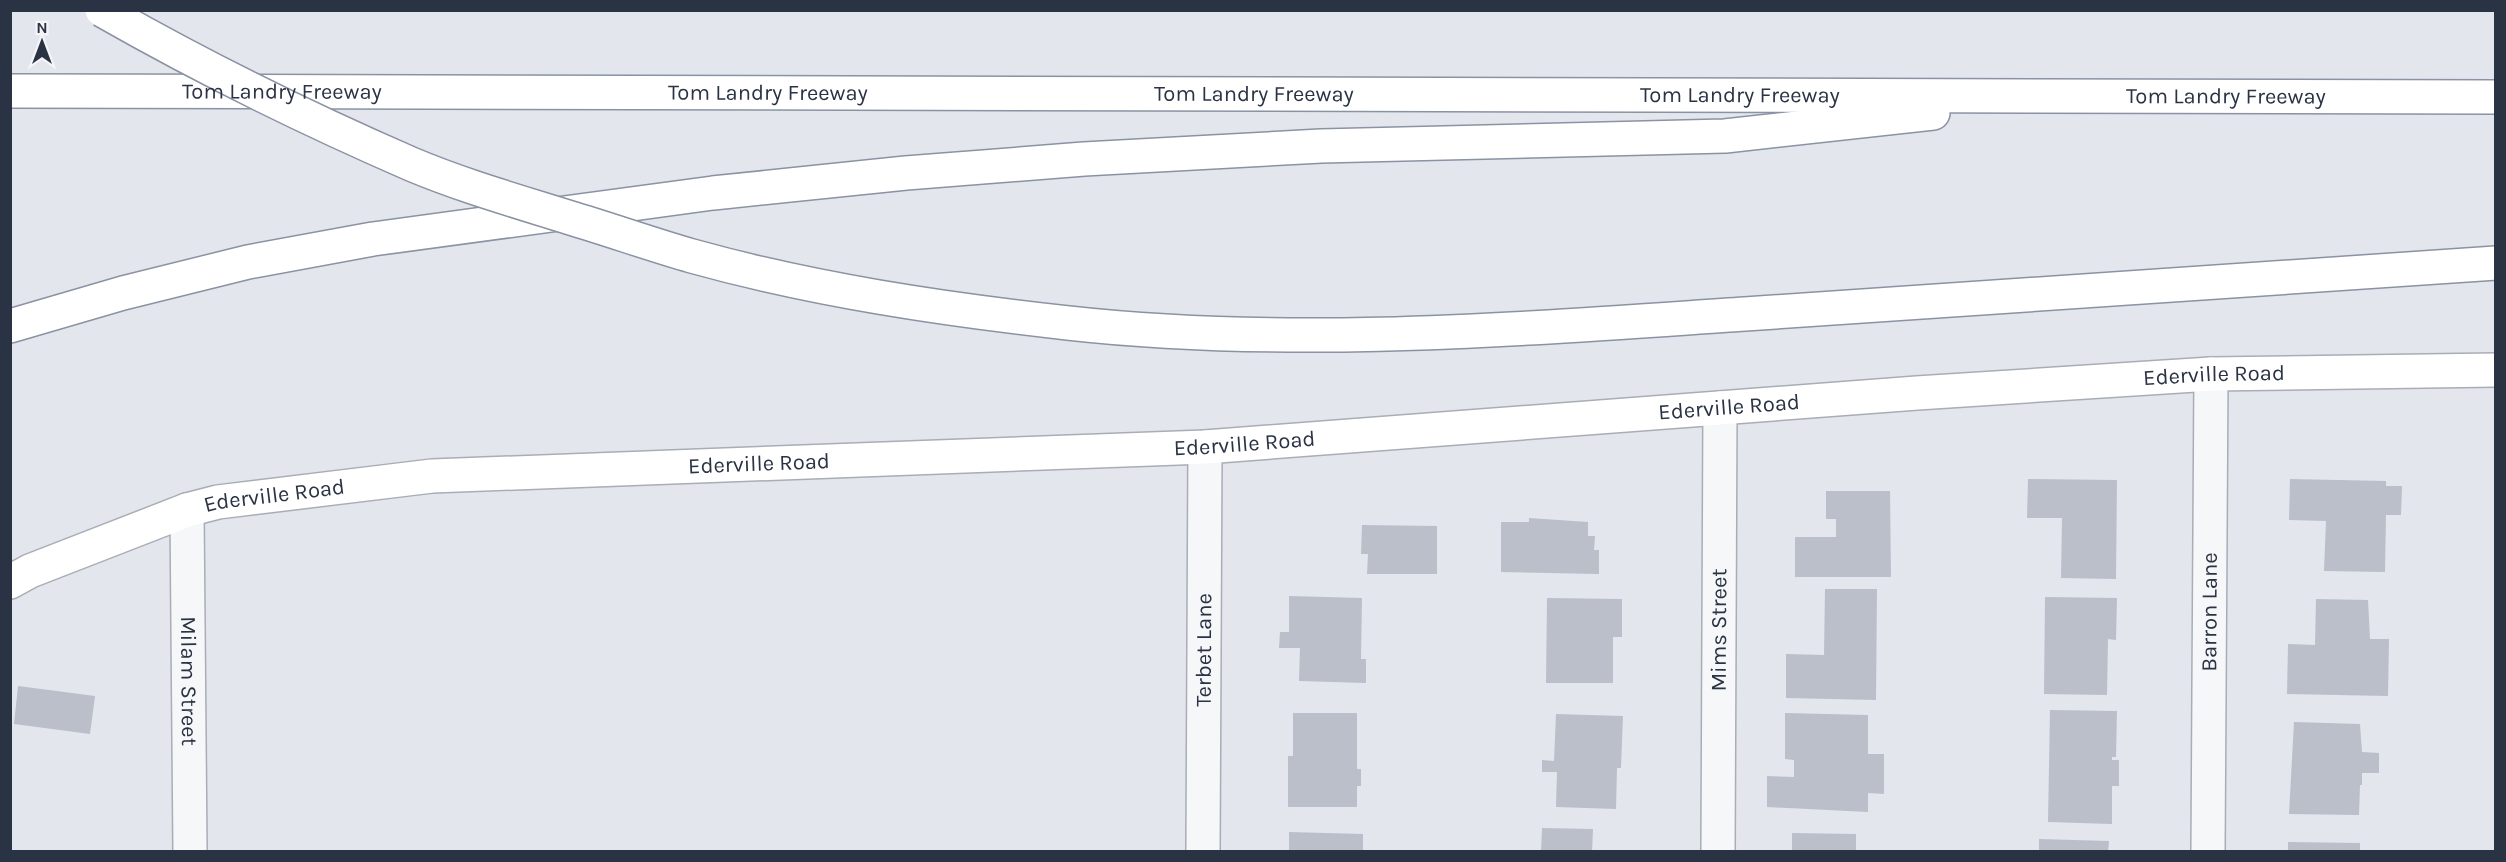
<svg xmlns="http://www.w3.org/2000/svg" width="2506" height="862" viewBox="0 0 2506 862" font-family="Karla,sans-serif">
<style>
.building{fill:#babfc9}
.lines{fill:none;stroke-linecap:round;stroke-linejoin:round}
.street-casing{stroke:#a8adb6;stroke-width:36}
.secondary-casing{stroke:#a8adb6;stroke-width:36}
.highway-casing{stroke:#8a93a3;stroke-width:36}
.street{stroke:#f6f7f9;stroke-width:33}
.secondary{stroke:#fff;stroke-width:33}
.highway{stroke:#fff;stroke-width:33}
.highway-bridge-casing{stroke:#8a93a3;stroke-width:36;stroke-linecap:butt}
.highway-bridge{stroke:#fff;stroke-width:33}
.labels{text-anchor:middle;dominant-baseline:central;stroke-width:4.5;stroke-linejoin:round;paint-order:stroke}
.street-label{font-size:22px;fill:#2a3344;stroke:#f3f5f9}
</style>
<rect width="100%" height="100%" fill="#e3e6ec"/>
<path class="building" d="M2028 479 2117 480 2116 579 2061 578 2062 518H2027Z
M2290 479 2386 481V486H2402L2401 515H2386L2385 572 2324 571 2326 521 2289 520Z
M1826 491H1890L1891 577H1795V537H1836V519H1826Z
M1529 518 1588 522V536H1595L1594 550H1599V574L1501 572V522H1529Z
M1362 525 1437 526V574H1367L1368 554H1361Z
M1825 589H1877L1876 700 1786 698V654L1824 655Z
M1289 596 1362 598 1361 659H1366V683L1299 681 1300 648H1279L1280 632H1289Z
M2045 597 2117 598 2116 640 2108 639 2107 695 2044 694Z
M1547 598 1622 599V637H1613V683H1546Z
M2316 599 2368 600 2370 639H2389L2388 696 2287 694 2288 644 2315 645Z
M18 686 95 696 90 734 14 724Z
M2050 710 2117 711 2116 757H2112V760H2119V786H2112V824L2048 822Z
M1293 713H1357V769H1361V786H1357V807H1288V756H1293Z
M1785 713 1868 715V754H1884V794L1868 793V812L1767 807V776L1794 777V760L1785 759Z
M1556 714 1623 716 1621 768H1617L1616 809 1556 807 1557 772H1542V760L1554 761Z
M2294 722 2360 724 2362 752 2379 753V773H2362V785H2360L2359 815 2289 814Z
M1542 828 1593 829 1592 852H1541Z
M1289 832 1363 834V852H1289Z
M1792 833 1856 834V852H1792Z
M2039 839 2109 841 2108 852H2039Z
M2288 842 2360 843V852H2288Z"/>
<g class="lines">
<g class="street-casing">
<g id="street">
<path id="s1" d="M187 510 190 852"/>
<path id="s2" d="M1203 852 1205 447"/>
<path id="s3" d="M1718 852 1720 408"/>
<path id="s4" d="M2208 852 2211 374"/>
</g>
</g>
<g class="secondary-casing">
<g id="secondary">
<path id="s5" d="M10 582 30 571 187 510 218 502 432 476 1205 447 1917 393 2211 374 2496 370"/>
</g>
</g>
<g class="highway-casing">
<g id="highway">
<path id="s6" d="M10 91 2496 97"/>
<path d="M10 326 123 293 248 262 373 239 713 193 906 173 1084 159 1321 146 1725 136 1933 113"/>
</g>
</g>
<use href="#street" class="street"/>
<use href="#secondary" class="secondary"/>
<use href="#highway" class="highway"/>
<g class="highway-bridge-casing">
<path id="highway-bridge" d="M102 10C202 67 305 118 411 164 463 186 520 202 574 219 614 231 653 245 692 256 814 290 942 309 1068 323 1293 348 1520 329 1745 314 1995 297 2245 280 2496 263"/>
</g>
<use href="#highway-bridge" class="highway-bridge"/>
</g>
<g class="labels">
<g class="street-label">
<text stroke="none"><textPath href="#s6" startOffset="272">Tom Landry Freeway</textPath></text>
<text stroke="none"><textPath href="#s6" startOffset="758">Tom Landry Freeway</textPath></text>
<text stroke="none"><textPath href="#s6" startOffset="1244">Tom Landry Freeway</textPath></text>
<text stroke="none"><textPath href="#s6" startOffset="1730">Tom Landry Freeway</textPath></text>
<text stroke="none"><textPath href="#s6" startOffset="2216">Tom Landry Freeway</textPath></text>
<text stroke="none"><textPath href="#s5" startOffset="2224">Ederville Road</textPath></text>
<text stroke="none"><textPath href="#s5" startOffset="1738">Ederville Road</textPath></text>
<text stroke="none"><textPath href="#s5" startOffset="1252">Ederville Road</textPath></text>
<text stroke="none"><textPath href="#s5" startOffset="766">Ederville Road</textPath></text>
<text stroke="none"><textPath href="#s5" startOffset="280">Ederville Road</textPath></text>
<text stroke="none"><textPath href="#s4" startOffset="240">Barron Lane</textPath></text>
<text stroke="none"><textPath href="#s3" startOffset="222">Mims Street</textPath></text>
<text stroke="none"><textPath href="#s2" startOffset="202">Terbet Lane</textPath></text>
<text stroke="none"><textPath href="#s1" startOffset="171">Milam Street</textPath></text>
</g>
</g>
<rect width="2506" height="862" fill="none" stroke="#2a3344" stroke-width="24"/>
<g transform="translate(42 42)" stroke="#f3f5f9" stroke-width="4.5" paint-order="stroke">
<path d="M0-4.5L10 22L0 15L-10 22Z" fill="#2a3344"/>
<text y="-9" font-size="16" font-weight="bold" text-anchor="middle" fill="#2a3344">N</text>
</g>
</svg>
